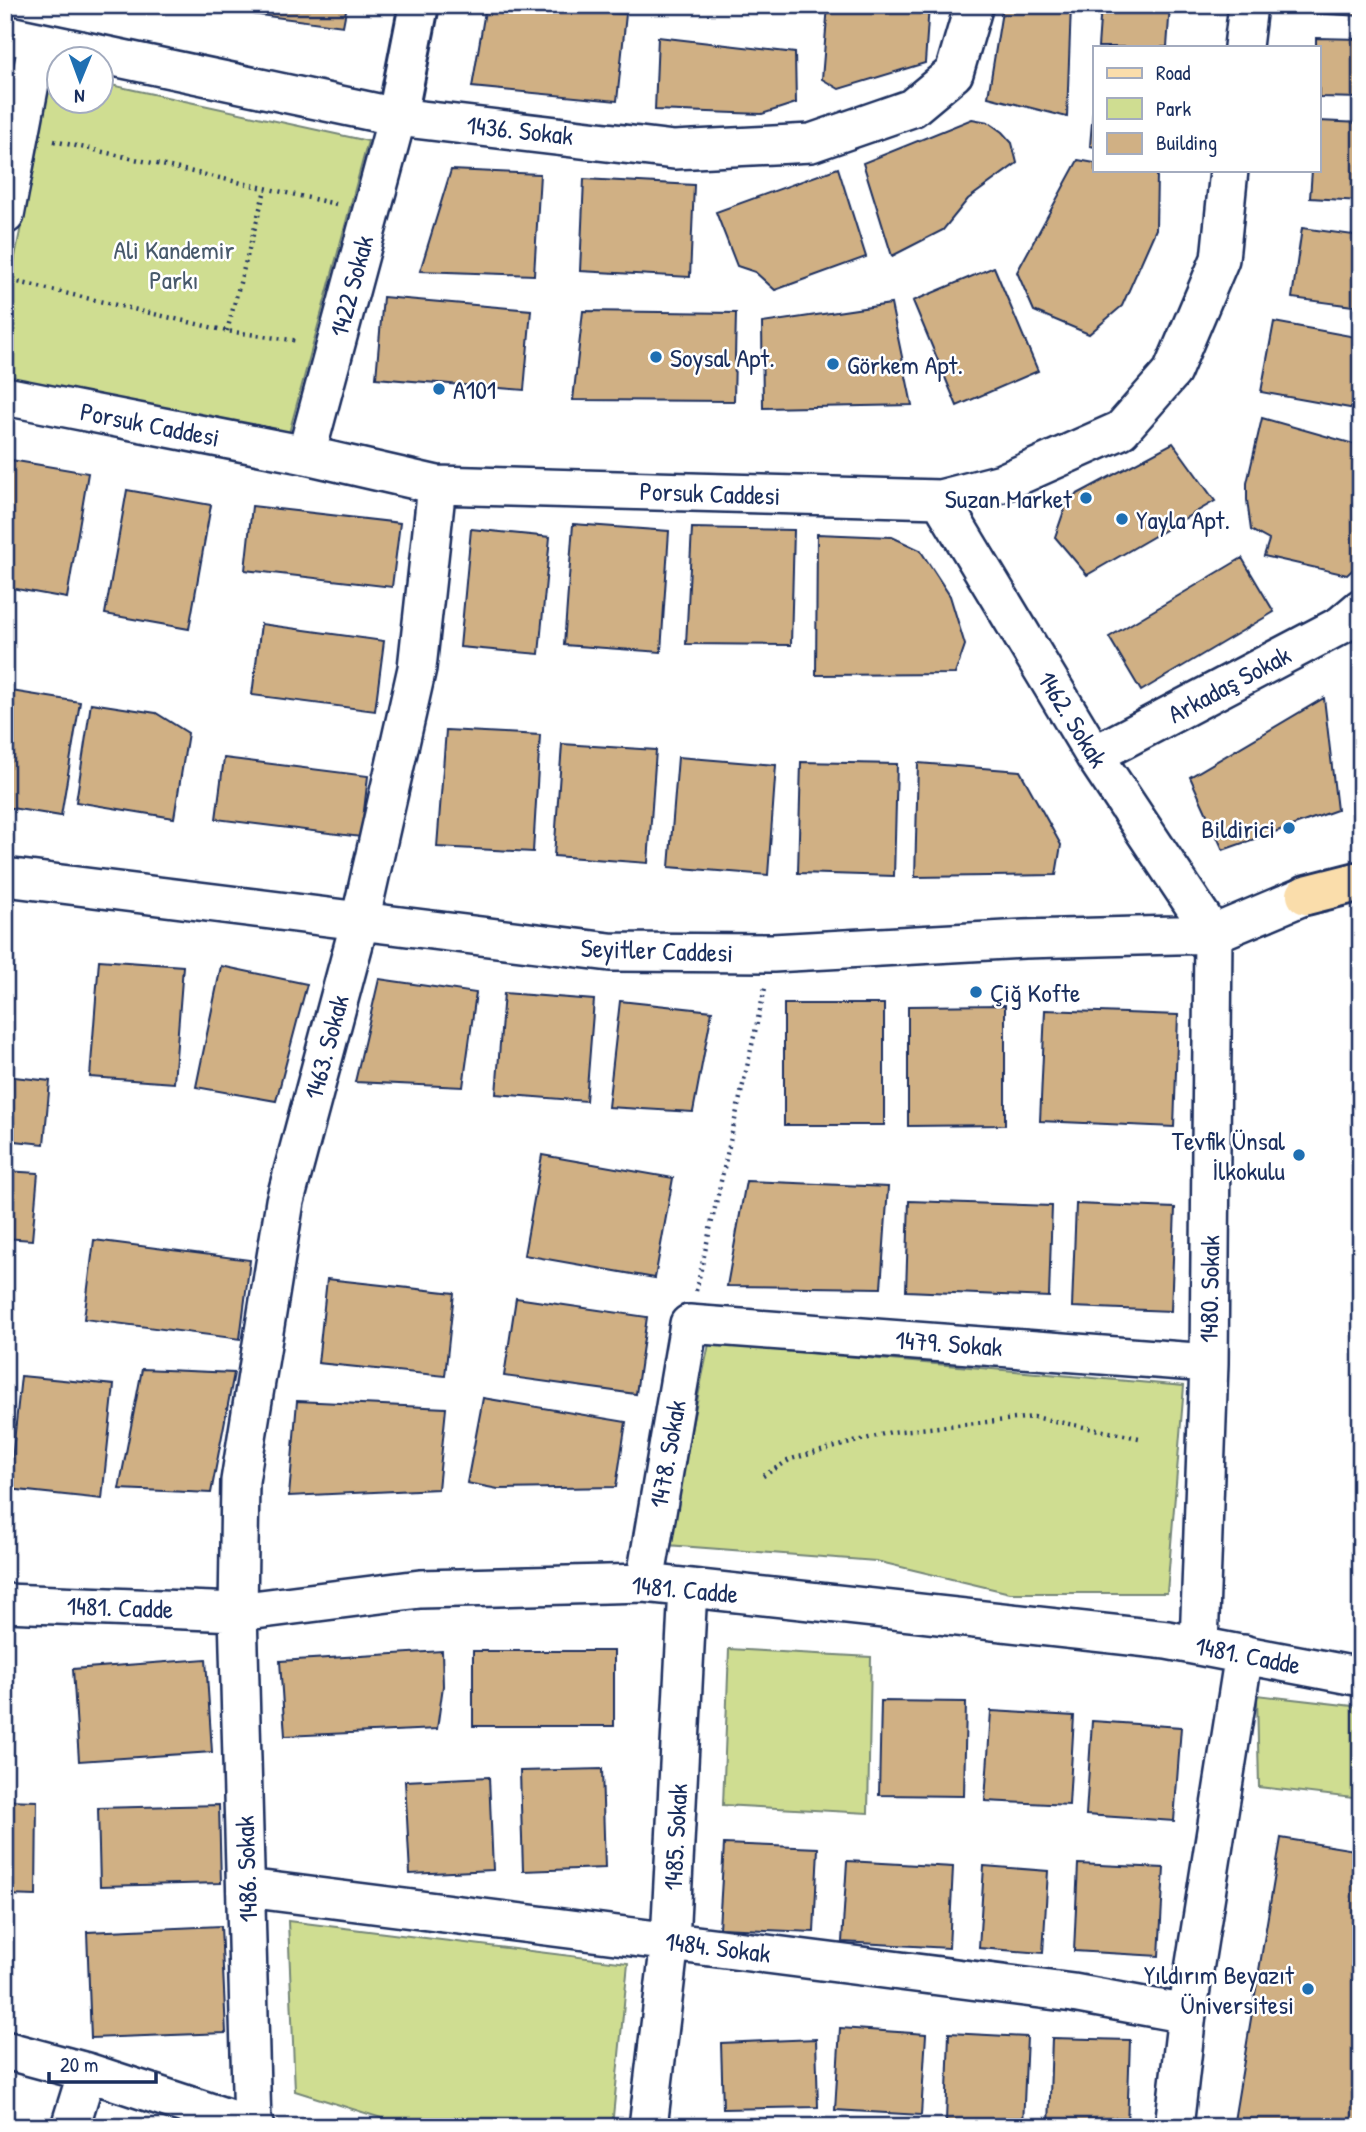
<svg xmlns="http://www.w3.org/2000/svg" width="1366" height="2132" viewBox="0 0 1366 2132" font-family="'Patrick Hand',sans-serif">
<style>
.green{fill:#cfdd91;stroke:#758678;stroke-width:2}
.building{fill:#d0b084;stroke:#1b2f5e;stroke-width:2}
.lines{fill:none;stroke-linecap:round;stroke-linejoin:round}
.minor-casing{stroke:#1b2f5e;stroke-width:42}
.tertiary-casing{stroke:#1b2f5e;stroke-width:44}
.primary-casing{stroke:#1b2f5e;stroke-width:44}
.path{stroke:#1b2f5e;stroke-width:4.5;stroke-dasharray:2 5;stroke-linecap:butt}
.minor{stroke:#fff;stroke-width:37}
.tertiary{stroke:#fff;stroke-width:38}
.primary{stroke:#faddab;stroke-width:38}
.poi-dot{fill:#1f6fb2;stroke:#fff;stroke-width:2.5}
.labels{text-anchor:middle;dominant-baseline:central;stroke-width:5;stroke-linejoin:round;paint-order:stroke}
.street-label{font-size:26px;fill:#1b2f5e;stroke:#fff}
.park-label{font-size:26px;fill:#485a6b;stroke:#fff}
.poi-label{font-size:26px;fill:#1b2f5e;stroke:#fff;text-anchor:start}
</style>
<rect width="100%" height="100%" fill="#fff"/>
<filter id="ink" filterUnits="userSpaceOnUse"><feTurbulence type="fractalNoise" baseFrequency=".0143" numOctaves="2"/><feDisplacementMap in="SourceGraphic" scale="14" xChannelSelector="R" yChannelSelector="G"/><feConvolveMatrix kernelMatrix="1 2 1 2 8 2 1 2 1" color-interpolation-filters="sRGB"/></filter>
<g filter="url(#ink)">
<path class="green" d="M51 72 59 74 60 102H102V83L368 141 285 448 5 392V308Z
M709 1344 1184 1386 1167 1593H1010L876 1561 667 1545Z
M729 1649 871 1657 868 1813 723 1805Z
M1257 1695 1361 1707V1799L1259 1787Z
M288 1921 628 1963 612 2127H410L295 2091Z"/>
<path class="building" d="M215 5H347L343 26 214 9Z
M486 5 626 14 617 101 472 87Z
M828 5H929L925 63 839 89 822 79Z
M1003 5H1071L1067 117 988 97Z
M1101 5H1170L1167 47H1098Z
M1311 5H1361V16L1311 13Z
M658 37 795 53 796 103 762 114 655 110Z
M1316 38 1361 39V98L1319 97V47H1316Z
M1095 87V147L1090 146Z
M972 119 988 122 1002 132 1012 143 1017 163 968 199 943 230 892 256 863 163Z
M1319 121 1361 123V201L1310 198 1312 170H1319Z
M1078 160 1095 163V170H1133L1157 174 1156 229 1122 306 1089 334 1034 311 1017 272Z
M838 168 866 257 775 290 755 272 737 266 716 212Z
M451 170 540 174 534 275 420 271Z
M584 179 694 185 690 277 580 271Z
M1302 228 1361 236V307L1292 298Z
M994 267 1038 371 957 406 913 301Z
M383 297 531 310 524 390 376 378Z
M891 304 912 405 763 408 762 323Z
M583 311 736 313 734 401 573 400Z
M1274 322 1361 338V410L1261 392Z
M1262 418 1361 446V562L1347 575 1264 556 1269 540 1251 530 1247 500V483Z
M1173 443 1215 501 1087 575 1055 537 1068 499Z
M5 459 88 473 67 598 5 587Z
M127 490 211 505 189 629 105 614Z
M252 506 400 523 392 587 245 570Z
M573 524 669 531 661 652 564 645Z
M692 528 794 530 791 645 686 644Z
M471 529 550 537 539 654 460 647Z
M817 534 892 537 920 550 950 596 965 645 955 674 816 675Z
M1242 558 1274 612 1141 691 1109 637Z
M261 624 384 641 375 711 252 695Z
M5 690 80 702 61 816 5 807Z
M1324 698 1337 810 1223 850 1190 777Z
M91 703 156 713 188 733 174 818 76 802Z
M446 730 540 735 533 852 437 847Z
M562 744 656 750 648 863 554 856Z
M678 757 776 765 768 875 669 867Z
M224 758 368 776 361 837 216 819Z
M801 762 897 764 894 876 798 873Z
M918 763 1020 771 1061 845 1056 875 915 877Z
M99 960 183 966 174 1083 90 1077Z
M221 966 307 984 276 1101 196 1087Z
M379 979 476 993 463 1087 355 1082Z
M504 993 594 1000 586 1101 496 1094Z
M620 1001 712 1011 693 1112 608 1107Z
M784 1004H884V1125H784Z
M1005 1005V1125L908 1126V1006Z
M1045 1010 1178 1015 1174 1127 1040 1121Z
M5 1076 50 1081 44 1144 5 1140Z
M542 1155 673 1178 655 1278 524 1255Z
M5 1171 38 1173 32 1240 5 1238Z
M746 1181 888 1187 881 1288 727 1286Z
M909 1201 1052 1206 1049 1297 906 1291Z
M1076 1204 1175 1208 1171 1311 1072 1307Z
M94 1240 250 1260 240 1339 84 1319Z
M327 1279 454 1293 445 1376 318 1363Z
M516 1298 647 1317 636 1394 504 1376Z
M142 1369 234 1373 211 1493 119 1489Z
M21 1376 114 1385 102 1499 9 1489Z
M483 1398 626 1422 616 1487 498 1489 467 1483Z
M297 1401 446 1408 438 1489 289 1496Z
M442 1651 443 1686 437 1729 285 1736 280 1661Z
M473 1651H614V1726H473Z
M206 1659 212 1752 79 1761 73 1669Z
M881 1701 966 1702 964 1796 879 1795Z
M991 1711 1074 1716 1069 1805 985 1801Z
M1092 1721 1181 1727 1174 1821 1086 1815Z
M602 1769 605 1868 523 1871 520 1771Z
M489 1777 493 1870 410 1874 405 1781Z
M5 1800 37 1801 36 1896 5 1895Z
M219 1805 221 1883 100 1886 98 1808Z
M1281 1838 1361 1851V2127H1233Z
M724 1844 818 1848 814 1932 719 1928Z
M847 1861 953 1867 949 1948 842 1942Z
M1078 1864 1164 1868 1159 1956 1074 1951Z
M984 1866 1048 1871 1043 1953 979 1948Z
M221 1926 226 2033 91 2038 87 1932Z
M840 2028 926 2034 921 2115 835 2110Z
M949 2033 1027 2037 1023 2125 946 2122Z
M1052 2038 1130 2040 1127 2127H1049Z
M816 2039 818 2107 723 2109 721 2043Z"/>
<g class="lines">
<g class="minor-casing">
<path id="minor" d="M5 34 397 117 674 150 811 143 912 108 954 73 974 5
M1243 47 1248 5
M5 215 38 41
M5 396 306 455 437 485 940 499 1002 483 1121 430 1172 372 1220 259 1229 170
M306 455 397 117
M940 499 1094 755 1213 934 1209 1363 1199 1645
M1094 755 1341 625 1361 608
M5 877 610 952 773 953 1024 939 1213 934 1306 895
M645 1583 689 1324 1209 1363
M5 1603 238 1612 420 1589 645 1583 1167 1640 1361 1677
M247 1888 1073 1993 1187 2014
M5 2050 87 2072 255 2127
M252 2126 238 1612 240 1481 285 1201 360 921 417 668 437 485
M70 2127 87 2072
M648 2127 670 1941 688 1588
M1174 2127 1187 2014 1244 1654"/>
</g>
<g class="tertiary-casing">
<path id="tertiary" d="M397 117 419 5"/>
</g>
<g class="primary-casing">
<path id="primary" d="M1306 895 1361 881"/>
</g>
<path class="path" d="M54 141 336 204
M5 279 227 331 299 341
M227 331 265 190
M696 1291 765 988
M763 1476 791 1459 891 1432 1034 1417 1139 1438"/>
<use href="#minor" class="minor"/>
<use href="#tertiary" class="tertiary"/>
<use href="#primary" class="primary"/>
</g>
</g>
<g class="poi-dot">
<circle cx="656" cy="357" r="7"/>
<circle cx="833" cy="364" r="7"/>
<circle cx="439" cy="389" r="7"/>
<circle cx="1086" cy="498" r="7"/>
<circle cx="1122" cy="519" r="7"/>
<circle cx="1289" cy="828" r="7"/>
<circle cx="976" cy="992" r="7"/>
<circle cx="1299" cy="1155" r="7"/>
<circle cx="1308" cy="1989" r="7"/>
</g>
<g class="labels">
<g class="street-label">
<text transform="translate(520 130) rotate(6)">1436. Sokak</text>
<text transform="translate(351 286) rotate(-75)">1422 Sokak</text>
<text transform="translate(150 424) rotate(11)">Porsuk Caddesi</text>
<text transform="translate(710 493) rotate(2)">Porsuk Caddesi</text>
<text transform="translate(1229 684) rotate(-28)">Arkadaş Sokak</text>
<text transform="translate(1073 719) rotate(58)">1462. Sokak</text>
<text transform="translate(657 950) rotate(2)">Seyitler Caddesi</text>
<text transform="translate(326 1047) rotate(-75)">1463. Sokak</text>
<text transform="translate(1209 1289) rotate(-89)">1480. Sokak</text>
<text transform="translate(949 1343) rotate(4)">1479. Sokak</text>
<text transform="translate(667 1454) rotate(-80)">1478. Sokak</text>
<text transform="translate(685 1589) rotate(5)">1481. Cadde</text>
<text transform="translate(120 1607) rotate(2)">1481. Cadde</text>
<text transform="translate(1248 1655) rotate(11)">1481. Cadde</text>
<text transform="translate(675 1837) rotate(-87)">1485. Sokak</text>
<text transform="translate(246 1869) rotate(-92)">1486. Sokak</text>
<text transform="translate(718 1947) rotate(7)">1484. Sokak</text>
</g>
<g class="park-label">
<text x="174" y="249">Ali Kandemir<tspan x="174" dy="30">Parkı</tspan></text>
</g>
<g class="poi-label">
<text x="670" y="357">Soysal Apt.</text>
<text x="847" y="364">Görkem Apt.</text>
<text x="453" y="389">A101</text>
<text x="1072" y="498" text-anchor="end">Suzan Market</text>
<text x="1136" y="519">Yayla Apt.</text>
<text x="1275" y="828" text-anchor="end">Bildirici</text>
<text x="990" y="992">Çiğ Kofte</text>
<text x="1285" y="1140" text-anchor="end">Tevfik Ünsal<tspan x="1285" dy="30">İlkokulu</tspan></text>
<text x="1294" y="1974" text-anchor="end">Yıldırım Beyazıt<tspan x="1294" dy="30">Üniversitesi</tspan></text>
</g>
</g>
<rect width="1366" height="2132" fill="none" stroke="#fff" stroke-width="28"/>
<rect x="14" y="14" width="1338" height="2104" fill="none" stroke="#1b2f5e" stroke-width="2.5" filter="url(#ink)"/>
<rect x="1093" y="46" width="228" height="126" fill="#ffffff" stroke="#a4acbf" stroke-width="2"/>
<rect x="1107" y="68" width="35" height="10" fill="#faddab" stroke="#a4acbf" stroke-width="2"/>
<text x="1156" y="80" font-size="21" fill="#1b2f5e">Road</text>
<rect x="1107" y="98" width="35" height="21" fill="#cfdd91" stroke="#a4acbf" stroke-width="2"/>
<text x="1156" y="116" font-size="21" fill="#1b2f5e">Park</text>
<rect x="1107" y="133" width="35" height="21" fill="#d0b084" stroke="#a4acbf" stroke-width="2"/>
<text x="1156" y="150" font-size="21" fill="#1b2f5e">Building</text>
<g transform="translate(80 80) rotate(181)"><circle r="33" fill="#ffffff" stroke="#a4acbf" stroke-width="2"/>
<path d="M0-5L12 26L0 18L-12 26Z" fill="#1f6fb2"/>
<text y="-10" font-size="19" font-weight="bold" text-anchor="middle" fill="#1b2f5e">N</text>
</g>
<path d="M49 2072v10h107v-10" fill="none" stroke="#1b2f5e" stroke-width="3.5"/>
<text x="60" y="2072" font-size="21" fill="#1b2f5e" stroke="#ffffff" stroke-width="5" paint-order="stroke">20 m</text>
</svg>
